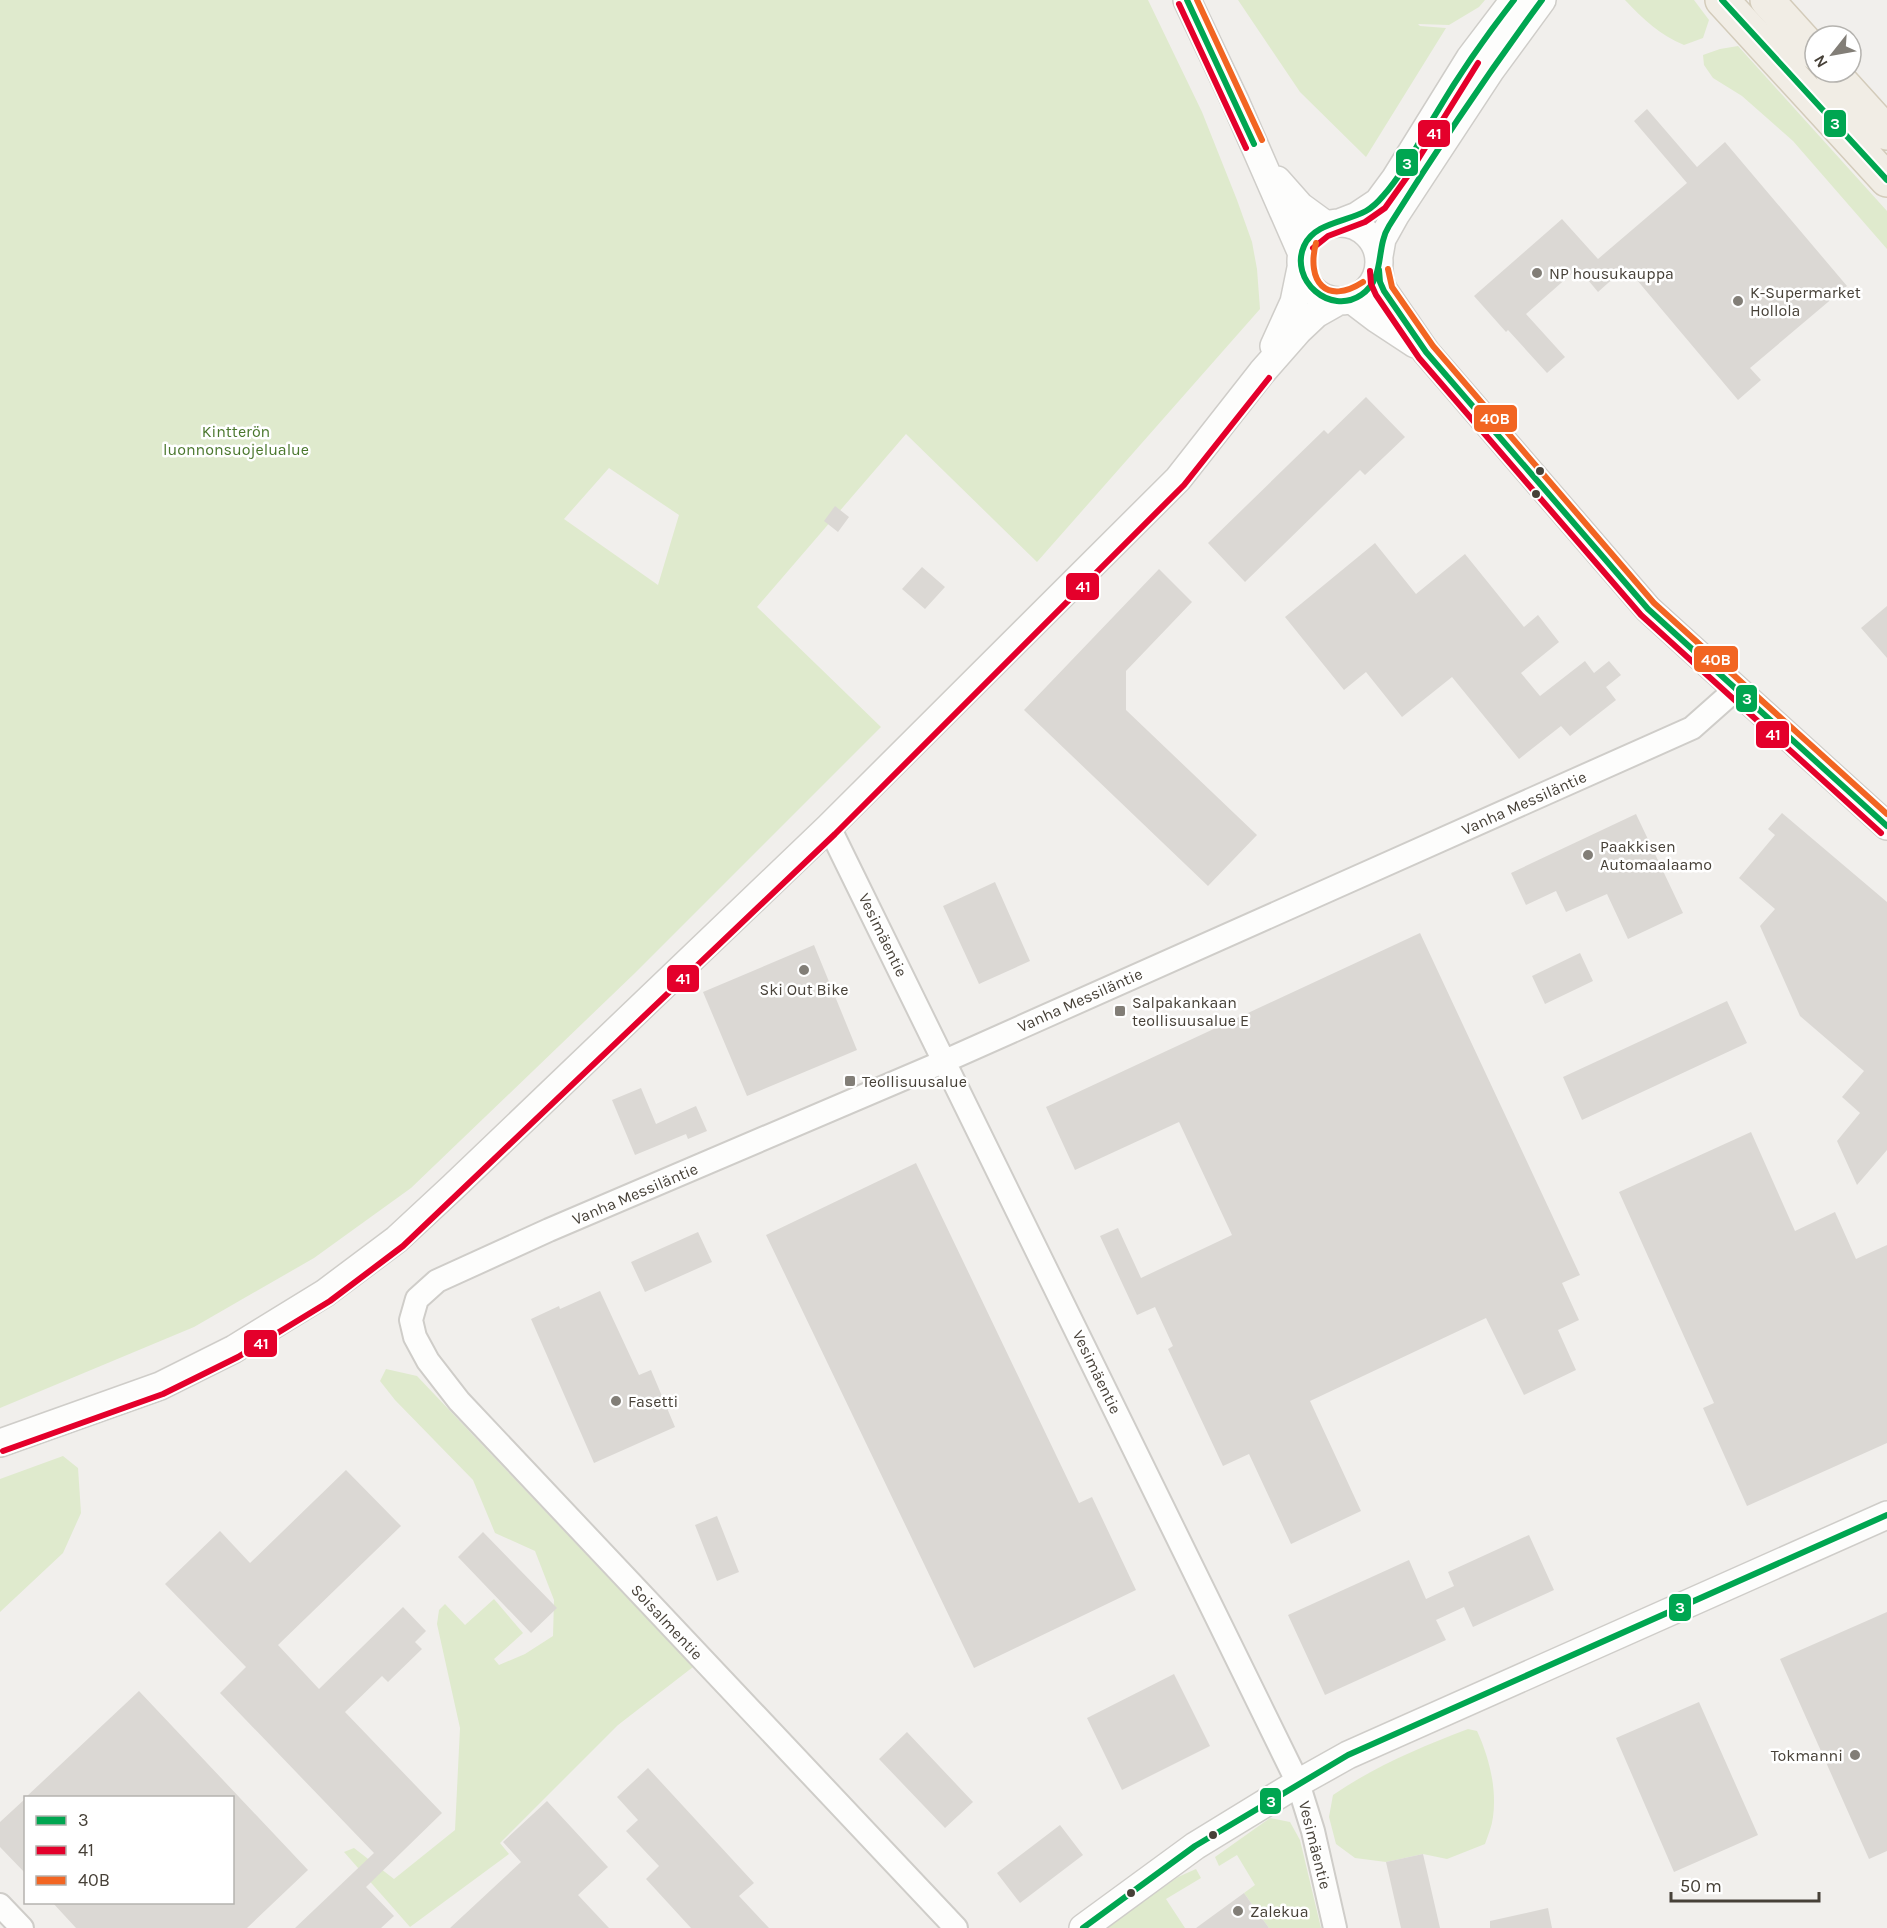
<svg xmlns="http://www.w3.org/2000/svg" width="1887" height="1928" viewBox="0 0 1887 1928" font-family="Karla,sans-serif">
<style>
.green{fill:#dfeacd;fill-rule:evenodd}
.building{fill:#dbd8d4}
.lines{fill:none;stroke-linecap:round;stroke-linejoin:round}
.minor-casing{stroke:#cfcdc9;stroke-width:26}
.tertiary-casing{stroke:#cfcdc9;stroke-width:30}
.primary-casing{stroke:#d3cbba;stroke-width:36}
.minor{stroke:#fdfdfc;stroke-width:22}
.tertiary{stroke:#fdfdfc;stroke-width:27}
.primary{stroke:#f1ede5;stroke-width:33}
.bus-1-casing{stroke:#fff;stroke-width:10}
.bus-2-casing{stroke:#fff;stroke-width:10}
.bus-3-casing{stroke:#fff;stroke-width:10}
.bus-1{stroke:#00a651;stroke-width:6}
.bus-2{stroke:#e4002b;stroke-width:6}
.bus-3{stroke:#f26522;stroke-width:6}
.poi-dot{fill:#827e77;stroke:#fff;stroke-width:2}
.bus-dot{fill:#474138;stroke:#fff;stroke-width:2}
.labels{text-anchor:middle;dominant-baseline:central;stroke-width:5;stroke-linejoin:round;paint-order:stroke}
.poi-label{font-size:16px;fill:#474138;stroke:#fff;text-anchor:start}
.park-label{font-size:16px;fill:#4a772d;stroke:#fff}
.street-label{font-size:16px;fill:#474138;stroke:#fff}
.line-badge{stroke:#fff;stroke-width:2}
.badge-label{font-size:16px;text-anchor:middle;font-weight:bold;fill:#fff}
</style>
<rect width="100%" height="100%" fill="#f1efec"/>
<path class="green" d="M0 0H1148L1202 112 1237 200 1252 242 1257 269 1260 309 1037 562 906 434 757 607 881 727 635 973 411 1188 314 1258 194 1327 0 1408ZM609 468 679 515 658 585 564 519Z
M1238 0H1485L1479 7 1449 25 1418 24 1420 26 1446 28 1366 157 1300 92Z
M1625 0H1694L1709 20 1703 38 1684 45C1660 35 1643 19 1625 0Z
M1738 46 1887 211V249L1793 141 1742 96 1713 78 1704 65 1703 55 1720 49Z
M386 1369 417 1376 693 1667 618 1725 500 1843 509 1854 410 1927 344 1852 354 1848 394 1879 455 1830 460 1728 437 1624 439 1610 445 1604 465 1625 494 1599 523 1633 494 1659 499 1665 525 1654 553 1636 554 1600 535 1551 495 1533 473 1480 395 1400 380 1381Z
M63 1456 78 1468 81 1513 63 1553 0 1612V1479Z
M1468 1729 1477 1731C1489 1757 1497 1788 1493 1817 1492 1826 1488 1835 1485 1844L1447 1859 1423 1854 1386 1862 1355 1858 1336 1844 1329 1817 1333 1795C1375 1766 1421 1747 1468 1729Z
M1270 1818 1290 1822 1300 1840 1321 1928H1269L1244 1893 1255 1885 1237 1855 1219 1866 1215 1857Z
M1196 1869 1201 1878 1166 1899 1185 1928H1105L1178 1877Z"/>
<path class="building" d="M1647 109 1697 167 1725 142 1847 286 1750 368 1761 380 1738 400 1626 267 1598 292 1578 268 1526 314 1565 357 1547 373 1508 330 1506 332 1474 296 1562 219 1598 259 1687 183 1634 121Z
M1366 397 1405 437 1365 475 1360 470 1245 582 1208 543 1324 430 1328 434Z
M835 506 849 517 838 532 824 521Z
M1375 543 1416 594 1465 554 1524 627 1538 615 1559 642 1521 673 1540 696 1585 661 1594 673 1609 661 1621 675 1606 687 1616 700 1570 736 1561 726 1519 759 1452 677 1402 717 1366 672 1344 690 1285 617Z
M922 567 945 587 925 609 902 589Z
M1159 569 1192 602 1126 671V710L1257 835 1208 886 1024 710Z
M1887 606V658L1861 628Z
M1782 813 1887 902V1150L1857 1185 1837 1141 1860 1113 1842 1097 1864 1071 1800 1016 1760 926 1775 909 1739 878 1775 835 1768 829Z
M1636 814 1683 913 1628 939 1607 894 1566 912 1556 891 1526 905 1511 873Z
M995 882 1030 961 979 984 943 906Z
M1420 933 1580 1275 1562 1283 1579 1320 1558 1330 1576 1370 1524 1395 1486 1318 1310 1401 1361 1511 1291 1544 1249 1454 1223 1466 1168 1349 1173 1346 1155 1307 1137 1315 1100 1236 1118 1228 1141 1278 1232 1235 1179 1122 1075 1170 1046 1107Z
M814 945 857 1050 747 1096 703 992Z
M1580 953 1593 981 1545 1004 1532 976Z
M1727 1001 1747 1043 1582 1120 1563 1077Z
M641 1088 656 1124 696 1106 707 1131 688 1139 686 1134 635 1155 612 1100Z
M1751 1132 1795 1231 1835 1212 1856 1259 1887 1245V1443L1747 1506 1703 1408 1714 1403 1619 1192Z
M916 1163 1079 1503 1092 1497 1136 1590 974 1668 766 1235Z
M698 1232 712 1262 645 1292 631 1262Z
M600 1291 639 1375 651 1370 675 1427 594 1463 531 1319 559 1306 560 1309Z
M346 1470 401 1526 278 1645 319 1689 403 1607 426 1631 415 1642 422 1649 388 1682 382 1676 345 1712 442 1813 366 1887 394 1916 381 1928H295L374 1853 220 1693 246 1667 165 1584 220 1531 250 1563Z
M717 1516 739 1572 717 1581 695 1525Z
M483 1532 557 1608 531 1633 458 1557Z
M1529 1535 1554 1590 1473 1627 1464 1607 1436 1620 1446 1640 1325 1695 1288 1615 1409 1560 1426 1599 1454 1586 1448 1572Z
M1887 1612V1851L1869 1859 1780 1659Z
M1174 1674 1210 1746 1122 1790 1087 1718Z
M139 1691 308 1870 247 1928H76L52 1902H232V1797H26Z
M1699 1702 1758 1835 1674 1872 1616 1738Z
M907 1732 973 1802 945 1828 879 1759Z
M648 1768 754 1883 739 1896 769 1928H691L646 1879 659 1866 626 1831 638 1820 617 1797Z
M26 1798V1874L0 1847V1822Z
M547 1801 608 1867 578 1895 609 1928H450L521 1862 503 1842Z
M1060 1825 1083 1855 1020 1903 997 1873Z
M1423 1854 1440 1928H1401L1386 1862Z
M1244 1893 1269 1928H1196Z
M1548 1908 1552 1928H1490V1921Z"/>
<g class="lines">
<g class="minor-casing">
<path id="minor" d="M829 827 1298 1783 1313 1831 1335 1928
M0 1905 22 1928
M956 1928 459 1401 428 1361 415 1337 411 1320 417 1299 437 1281 549 1230 945 1061 1692 728 1736 689"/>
</g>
<g class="tertiary-casing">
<path id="tertiary" d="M1187 0 1235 101 1302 254
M1277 180 1300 206 1326 225
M1301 262a39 39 0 1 1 78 0a39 39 0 1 1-78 0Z
M1339 223 1357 216 1378 202 1395 179 1470 58 1514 0
M1379 256 1382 239 1396 214 1490 71 1542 0
M1379 270 1380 282 1384 291 1426 352 1648 609 1887 826
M1352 300 1377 319 1415 344
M1274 346 1294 302 1301 268
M0 1443 160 1386 234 1349 325 1293 397 1239 453 1187 829 827 1178 479 1262 372 1298 331 1316 314 1339 301
M1083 1928 1195 1846 1298 1783 1348 1755 1887 1515"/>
</g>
<g class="primary-casing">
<path id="primary" d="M1722 0 1887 180
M1767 0 1815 53
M1832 72 1887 133"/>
</g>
<use href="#minor" class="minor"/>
<use href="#tertiary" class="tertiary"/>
<use href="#primary" class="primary"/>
<g class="bus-1-casing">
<path id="bus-1" d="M1187 0 1254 144
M1514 0C1486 36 1460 73 1437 112 1419 141 1405 171 1383 196 1378 202 1373 207 1366 211 1346 222 1314 223 1304 246 1289 280 1330 316 1361 295 1386 279 1375 248 1389 226 1437 149 1488 73 1542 0
M1722 0 1887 180
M1379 270 1380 282 1384 291 1426 352 1648 609 1887 826
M1083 1928 1195 1846 1348 1755 1887 1515"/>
</g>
<g class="bus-2-casing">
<path id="bus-2" d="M1179 4 1246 148
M1313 248 1328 236 1365 222 1385 208 1407 177 1478 63
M1370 271 1371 284 1376 295 1419 358 1641 615 1881 833
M3 1451 163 1394 238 1357 330 1301 403 1246 835 834 1184 485 1269 378"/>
</g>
<g class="bus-3-casing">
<path id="bus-3" d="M1197 0 1262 140
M1316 243C1306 281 1326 306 1363 282
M1388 269 1392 287 1433 346 1654 603 1887 814"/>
</g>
<use href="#bus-1" class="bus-1"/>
<use href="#bus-2" class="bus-2"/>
<use href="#bus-3" class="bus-3"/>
</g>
<g class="poi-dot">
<circle cx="1537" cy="273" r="6"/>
<circle cx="1738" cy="301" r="6"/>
<circle cx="1588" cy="855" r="6"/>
<circle cx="804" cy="970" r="6"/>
<rect x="1114" y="1005" width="12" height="12" rx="3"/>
<rect x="844" y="1075" width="12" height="12" rx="3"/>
<circle cx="616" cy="1401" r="6"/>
<circle cx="1855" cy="1755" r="6"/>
<circle cx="1238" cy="1911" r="6"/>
</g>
<g class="bus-dot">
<circle cx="1540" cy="471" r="5"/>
<circle cx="1536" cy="494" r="5"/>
<circle cx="1213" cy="1835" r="5"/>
<circle cx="1131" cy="1893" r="5"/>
</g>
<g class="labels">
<g class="poi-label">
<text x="1549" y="273">NP housukauppa</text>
<text x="1750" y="292">K-Supermarket<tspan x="1750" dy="18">Hollola</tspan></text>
<text x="1600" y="846">Paakkisen<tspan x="1600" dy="18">Automaalaamo</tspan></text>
<text x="804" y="989" text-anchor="middle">Ski Out Bike</text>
<text x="1132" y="1002">Salpakankaan<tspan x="1132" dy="18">teollisuusalue E</tspan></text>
<text x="862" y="1081">Teollisuusalue</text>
<text x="628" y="1401">Fasetti</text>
<text x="1843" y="1755" text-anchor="end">Tokmanni</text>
<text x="1250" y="1911">Zalekua</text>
</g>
<g class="park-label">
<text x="236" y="431">Kintterön<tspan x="236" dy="18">luonnonsuojelualue</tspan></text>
</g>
<g class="street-label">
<text transform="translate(1524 803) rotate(-24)">Vanha Messiläntie</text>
<text transform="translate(883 935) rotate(64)">Vesimäentie</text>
<text transform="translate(1080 1000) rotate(-24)">Vanha Messiläntie</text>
<text transform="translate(635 1194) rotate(-23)">Vanha Messiläntie</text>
<text transform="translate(1097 1372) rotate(64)">Vesimäentie</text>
<text transform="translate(667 1622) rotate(47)">Soisalmentie</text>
<text transform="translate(1315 1845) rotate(76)">Vesimäentie</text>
</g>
</g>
<g class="line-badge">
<rect x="1823" y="109" width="24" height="29" rx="6" fill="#00a651"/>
<rect x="1417" y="119" width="34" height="29" rx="6" fill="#e4002b"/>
<rect x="1395" y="148" width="24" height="29" rx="6" fill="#00a651"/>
<rect x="1473" y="404" width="45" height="29" rx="6" fill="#f26522"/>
<rect x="1065" y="572" width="35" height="29" rx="6" fill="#e4002b"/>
<rect x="1693" y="645" width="46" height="28" rx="6" fill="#f26522"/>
<rect x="1735" y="684" width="23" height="29" rx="6" fill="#00a651"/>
<rect x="1755" y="720" width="35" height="29" rx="6" fill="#e4002b"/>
<rect x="666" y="964" width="34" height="29" rx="6" fill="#e4002b"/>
<rect x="243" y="1329" width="35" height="29" rx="6" fill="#e4002b"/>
<rect x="1668" y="1593" width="24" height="29" rx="6" fill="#00a651"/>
<rect x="1259" y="1787" width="23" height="28" rx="6" fill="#00a651"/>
</g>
<g class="badge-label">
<text x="1835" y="129">3</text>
<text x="1434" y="139">41</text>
<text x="1407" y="169">3</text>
<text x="1495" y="424">40B</text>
<text x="1083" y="592">41</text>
<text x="1716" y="665">40B</text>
<text x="1747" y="704">3</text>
<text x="1773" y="740">41</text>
<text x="683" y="984">41</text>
<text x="261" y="1349">41</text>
<text x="1680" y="1613">3</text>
<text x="1271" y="1807">3</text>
</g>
<rect x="24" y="1796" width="210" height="108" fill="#ffffff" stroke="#b5b3af" stroke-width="1.5"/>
<rect x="36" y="1816" width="30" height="9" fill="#00a651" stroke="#b5b3af" stroke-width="1.5"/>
<text x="78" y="1826" font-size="18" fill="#474138">3</text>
<rect x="36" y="1846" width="30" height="9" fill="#e4002b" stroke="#b5b3af" stroke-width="1.5"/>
<text x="78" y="1856" font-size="18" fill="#474138">41</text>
<rect x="36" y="1876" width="30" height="9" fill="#f26522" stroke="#b5b3af" stroke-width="1.5"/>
<text x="78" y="1886" font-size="18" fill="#474138">40B</text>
<g transform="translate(1833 54) rotate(239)"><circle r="28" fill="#ffffff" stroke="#b5b3af" stroke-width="1.5"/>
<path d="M0-4.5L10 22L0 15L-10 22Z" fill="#827e77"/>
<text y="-9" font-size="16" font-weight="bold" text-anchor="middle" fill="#474138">N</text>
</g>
<path d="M1671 1892v9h148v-9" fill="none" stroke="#474138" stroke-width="3"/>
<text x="1680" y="1892" font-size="18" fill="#474138" stroke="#ffffff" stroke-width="4.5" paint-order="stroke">50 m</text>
</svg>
